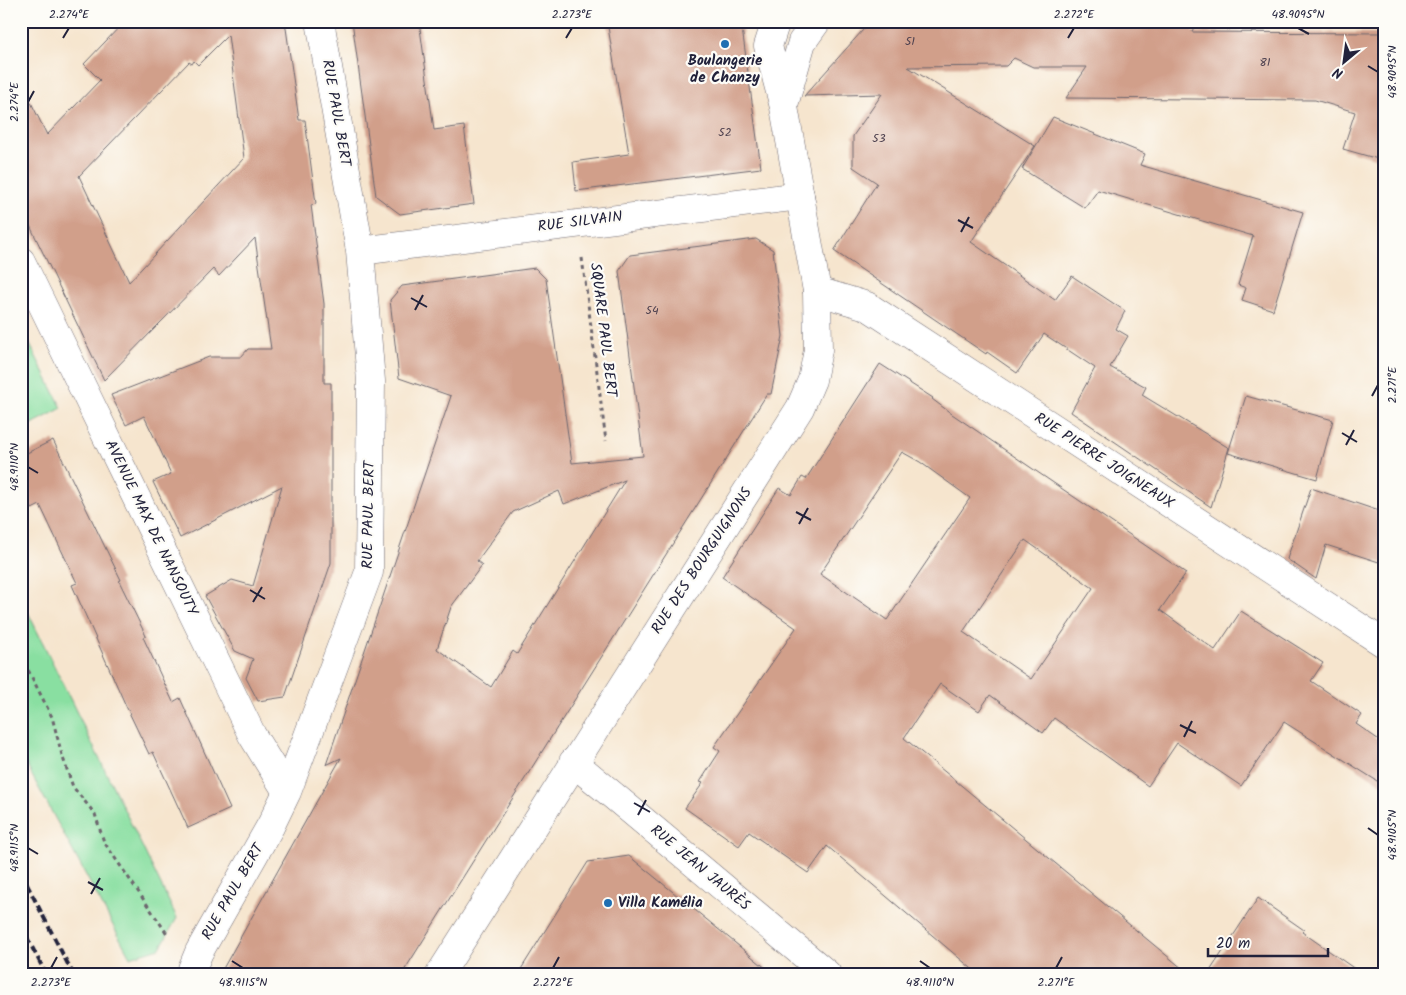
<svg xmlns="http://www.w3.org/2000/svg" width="1406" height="995" viewBox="0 0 1406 995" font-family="Kalam,sans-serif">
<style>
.green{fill:#89dfa1;stroke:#56806e}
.building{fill:#d19f8a;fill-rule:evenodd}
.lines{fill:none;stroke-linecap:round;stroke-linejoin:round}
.minor-casing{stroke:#6c666e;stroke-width:29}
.major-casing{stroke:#6c666e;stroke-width:29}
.path{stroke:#6c666e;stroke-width:3;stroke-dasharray:4 4;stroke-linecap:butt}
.minor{stroke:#fff;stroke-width:28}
.major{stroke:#fff;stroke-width:28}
.rail{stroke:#22223b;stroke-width:4;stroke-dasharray:8 4;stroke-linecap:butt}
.ticks{fill:none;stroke:#22223b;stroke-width:2}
.poi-dot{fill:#1f6fb2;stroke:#fdfcf7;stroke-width:2}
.labels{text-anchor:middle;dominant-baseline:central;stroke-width:4.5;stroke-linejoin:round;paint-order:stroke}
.number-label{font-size:12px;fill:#4e414f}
.poi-label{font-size:15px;font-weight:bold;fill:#22223b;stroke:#fdfcf7}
.street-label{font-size:15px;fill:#22223b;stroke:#fdfcf7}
.neatline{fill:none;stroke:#22223b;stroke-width:2}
.ticks-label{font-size:12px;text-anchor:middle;fill:#22223b}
</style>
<rect width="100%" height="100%" fill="#fdfcf7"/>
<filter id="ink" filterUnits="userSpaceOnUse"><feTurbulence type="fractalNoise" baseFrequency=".02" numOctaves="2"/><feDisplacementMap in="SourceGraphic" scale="10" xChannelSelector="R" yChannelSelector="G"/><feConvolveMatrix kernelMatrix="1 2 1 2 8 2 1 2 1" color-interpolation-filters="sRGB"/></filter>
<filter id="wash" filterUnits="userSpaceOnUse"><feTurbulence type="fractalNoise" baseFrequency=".0096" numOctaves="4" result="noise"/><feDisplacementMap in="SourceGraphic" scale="20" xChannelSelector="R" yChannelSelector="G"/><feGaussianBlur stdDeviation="1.12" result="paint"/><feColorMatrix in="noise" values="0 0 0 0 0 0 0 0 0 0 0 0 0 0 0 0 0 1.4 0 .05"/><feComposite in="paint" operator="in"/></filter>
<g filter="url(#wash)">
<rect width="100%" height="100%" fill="#f6e5ce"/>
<path class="green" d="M21 327 62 408 21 430Z
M21 598 177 918 160 948 130 957 21 755Z"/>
<g id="blocks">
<path class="building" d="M125 21H285L299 120H305L316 204 311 205 324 304V383H331V563L285 697 258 701 246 678 253 659 235 651 205 596 232 580 253 586 282 486 180 538 153 482 171 474 158 445 144 416 126 425 111 395 209 357H241L248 349H271L255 238 219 276 213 269 104 380 21 207V82L47 135 100 80 84 64ZM228 35 244 158 129 282 79 176 189 62 192 64 194 61 198 65Z
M352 21H419L434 130 464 126 474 204 400 214 376 196Z
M607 21H741L761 168 576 191 573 162 629 154Z
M871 21H1196L1192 32 1385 33V161L1343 149 1355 112 1315 100 1066 98 1087 67H1033L1014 58 1006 66 908 67 1035 146 971 242 1055 300 1072 276 1125 311 1116 329 1128 336 1110 367 1146 387 1142 395 1229 448 1211 507 1071 412 1095 368 1044 334 1017 373 987 352 986 354 834 251 877 183 853 167V136L882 94 804 96Z
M1053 117 1145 154 1140 165 1303 212 1273 310 1242 300 1246 288 1238 285 1253 236 1098 190 1085 208 1022 169Z
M756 239 773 250 783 336 771 394H767L402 974H220L341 758 326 765 451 396 399 378 390 300 402 286 535 268 546 279 572 463 643 456 619 271 630 255ZM625 480 517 654 513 651 491 687 437 649 451 607 482 565 477 561 513 512 559 491 564 504Z
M880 364 933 398 932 399 952 414 1186 573 1160 610 1215 650 1241 611 1323 663 1311 681 1362 715 1356 724 1385 744V786L1284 722 1241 786 1177 743 1148 786 1054 718 1043 733 990 695 979 711 940 684 904 738 1189 974H978L827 846 808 873 749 832 739 846 685 808 703 783 700 782 720 751 714 747 796 628 722 577 779 488 791 495 802 477 806 479ZM902 452 920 462 970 498 887 620 820 574ZM1025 540 1093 588 1031 679 963 632Z
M1246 396 1333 420 1317 479 1228 453Z
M53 440 121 580 119 581 146 636 143 637 173 702 180 698 230 809 188 828 153 752 149 754 126 706 72 585 77 583 40 505 32 509 21 486V456Z
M1311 488 1385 513V564L1326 545 1316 579 1287 559Z
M629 856 684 901 773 974H518L588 862Z
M1258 898 1304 930 1302 932 1362 974H1208Z"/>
</g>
</g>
<g filter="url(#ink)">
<use href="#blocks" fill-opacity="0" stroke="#6c666e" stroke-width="1"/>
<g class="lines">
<g class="minor-casing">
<path id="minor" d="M360 251 800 196
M21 261 252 735 287 792
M817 291 867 306 1385 644
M573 762 827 974
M193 974 192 969 199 952 271 825 287 792 369 572 371 381 360 251 320 21"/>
</g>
<g class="major-casing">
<path id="major" d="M784 105 802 42 817 21
M440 974 800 408 812 380 818 350 817 291 784 107 768 46 776 21"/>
</g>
<path class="path" d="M582 258 606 441
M21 656 52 717 62 755 73 787 95 814 104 842 168 935"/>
<use href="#minor" class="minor"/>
<use href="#major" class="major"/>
<path class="rail" d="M21 873 73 974
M21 926 46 974"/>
</g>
</g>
<path class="ticks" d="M1298 28 1309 34M63 38 69 28M566 38 572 28M1068 38 1074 28M1368 66 1378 72M28 102 34 91M958 220 973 228M961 232 969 217M411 298 427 307M415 310 423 295M1372 396 1378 385M1342 433 1357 442M1346 445 1354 430M28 467 38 473M796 512 811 520M799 524 808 508M250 590 265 599M253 602 262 587M1180 725 1196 733M1184 737 1192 721M634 803 650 812M638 815 646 800M1368 828 1378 835M28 848 38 854M88 882 103 890M91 894 100 878M232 961 243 968M920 961 930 968M51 968 57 957M553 968 559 957M1056 968 1062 957"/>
<g class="poi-dot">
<circle cx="725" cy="44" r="5"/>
<circle cx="608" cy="903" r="5"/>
</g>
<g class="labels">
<g class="number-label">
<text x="910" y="41">51</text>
<text x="1265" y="62">81</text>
<text x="725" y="132">52</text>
<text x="879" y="138">53</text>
<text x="652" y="310">54</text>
</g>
<g class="poi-label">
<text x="725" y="61">Boulangerie<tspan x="725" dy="17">de Chanzy</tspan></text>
<text x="618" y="903" text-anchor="start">Villa Kamélia</text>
</g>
<g class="street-label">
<text transform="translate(336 113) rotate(80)">RUE PAUL BERT</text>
<text transform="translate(580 222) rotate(-7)">RUE SILVAIN</text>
<text transform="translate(603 330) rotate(83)">SQUARE PAUL BERT</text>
<text transform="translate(1104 461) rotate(33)">RUE PIERRE JOIGNEAUX</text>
<text transform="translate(369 515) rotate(-89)">RUE PAUL BERT</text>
<text transform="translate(151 528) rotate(64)">AVENUE MAX DE NANSOUTY</text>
<text transform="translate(702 561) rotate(-57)">RUE DES BOURGUIGNONS</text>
<text transform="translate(700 868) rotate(40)">RUE JEAN JAURÈS</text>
<text transform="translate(233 892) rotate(-60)">RUE PAUL BERT</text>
</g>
</g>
<rect width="1406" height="995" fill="none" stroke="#fdfcf7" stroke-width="55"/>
<g transform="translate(1344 62) rotate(209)" stroke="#fdfcf7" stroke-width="4" paint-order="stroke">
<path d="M0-4L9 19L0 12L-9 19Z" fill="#22223b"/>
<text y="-8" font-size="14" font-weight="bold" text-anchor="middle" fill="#22223b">N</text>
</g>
<path d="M1208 948v8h120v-8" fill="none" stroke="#22223b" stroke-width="2.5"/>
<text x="1216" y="948" font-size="15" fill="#22223b" stroke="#fdfcf7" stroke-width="4" paint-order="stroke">20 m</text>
<rect x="28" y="28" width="1350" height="940" class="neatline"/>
<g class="ticks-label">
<text x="69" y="18">2.274°E</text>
<text x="572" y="18">2.273°E</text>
<text x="1074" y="18">2.272°E</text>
<text x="1298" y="18">48.9095°N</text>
<text transform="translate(1392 72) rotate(-90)" y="4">48.9095°N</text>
<text transform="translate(14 102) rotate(-90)" y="4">2.274°E</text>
<text transform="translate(1392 385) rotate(-90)" y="4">2.271°E</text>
<text transform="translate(14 467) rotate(-90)" y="4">48.9110°N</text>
<text transform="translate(1392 835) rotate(-90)" y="4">48.9105°N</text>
<text transform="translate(14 848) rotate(-90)" y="4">48.9115°N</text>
<text x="51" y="986">2.273°E</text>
<text x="243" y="986">48.9115°N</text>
<text x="553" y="986">2.272°E</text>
<text x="930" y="986">48.9110°N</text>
<text x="1056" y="986">2.271°E</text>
</g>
</svg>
